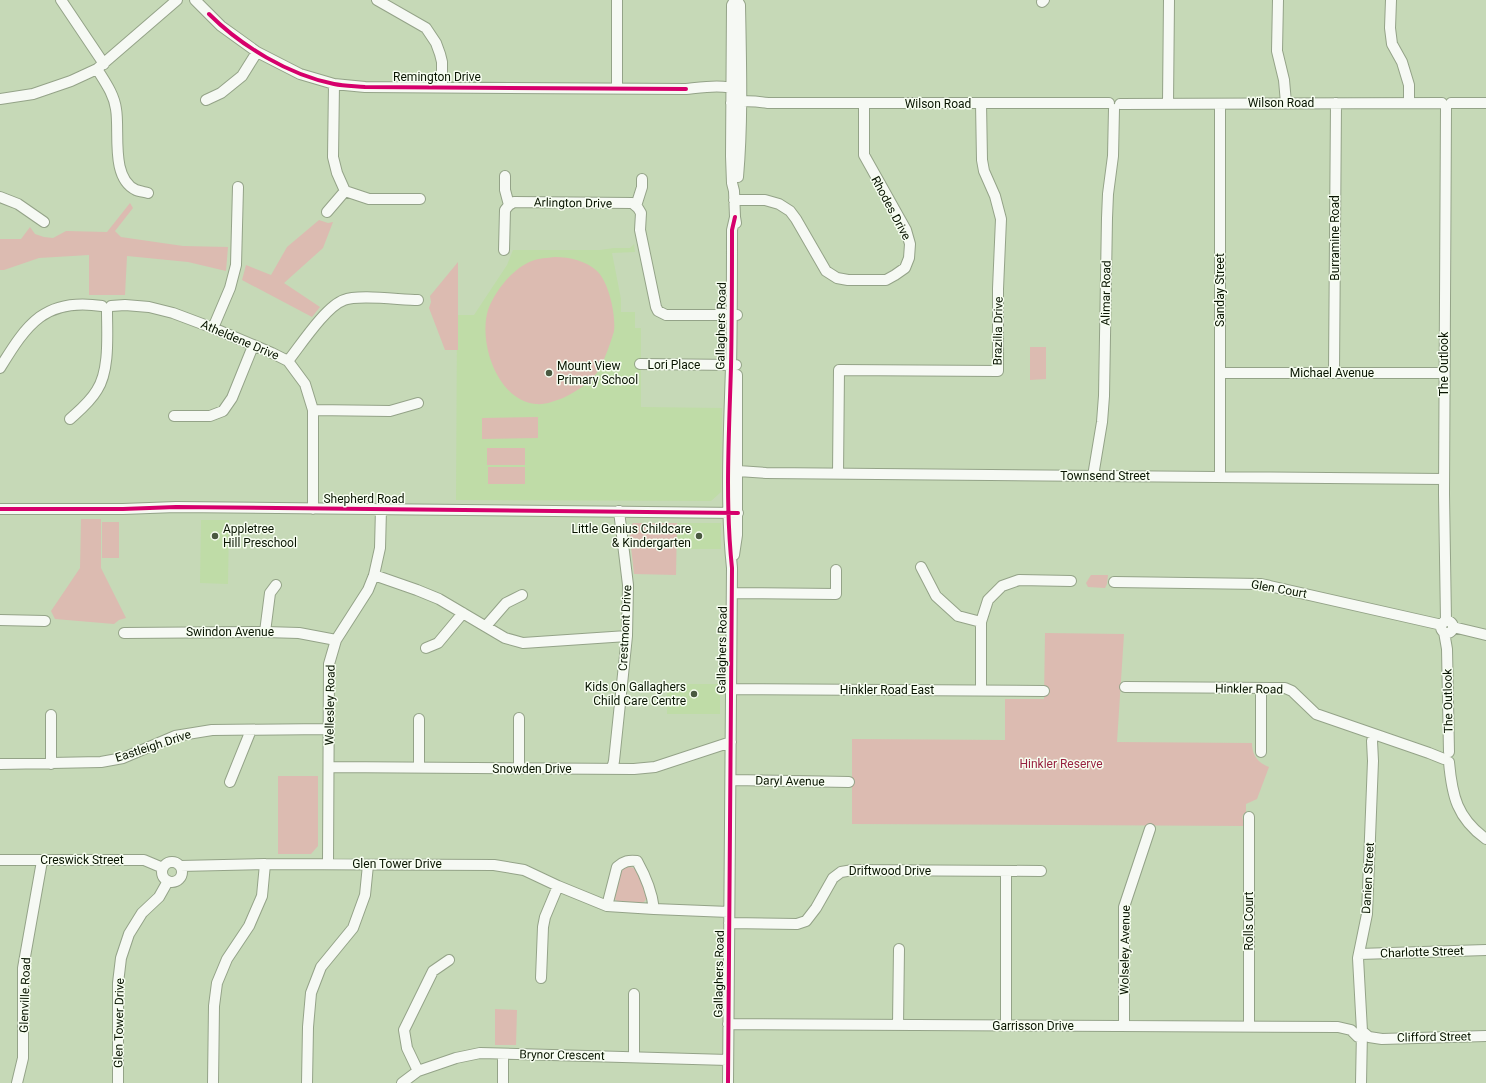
<svg xmlns="http://www.w3.org/2000/svg" width="1486" height="1083" viewBox="0 0 1486 1083" font-family="Roboto,sans-serif">
<style>
.built{fill:#bfdca7}
.green{fill:#dcbbb1}
.lines{fill:none;stroke-linecap:round;stroke-linejoin:round}
.minor-casing{stroke:#94a388;stroke-width:12}
.minor{stroke:#f6f9f4;stroke-width:10}
.cycleway-casing{stroke:#f7fef1;stroke-width:6}
.cycleway{stroke:#d6006c;stroke-width:4}
.poi-dot{fill:#4a5941;stroke:#f7fef1;stroke-width:1.5}
.labels{text-anchor:middle;dominant-baseline:central;stroke-width:3;stroke-linejoin:round;paint-order:stroke}
.street-label{font-size:12px;fill:#081401;stroke:#f7fef1}
.poi-label{font-size:12px;fill:#081401;stroke:#f7fef1;text-anchor:start}
.park-label{font-size:12px;fill:#97223f;stroke:#f7fef1}
</style>
<rect width="100%" height="100%" fill="#c6d9b7"/>
<path class="built" d="M634 244 635 252 612 253 621 299V312H635V328H641V407L722 408 721 492 711 501 456 500 457 315H474L507 265 513 250H600L614 248H630Z
M201 520H229L228 584 200 583Z
M677 523H721V549H676Z
M667 684H720V714H667Z"/>
<path class="green" d="M130 203 133 208 115 231 121 237 183 246 228 247 226 271 188 262 127 256 125 295H89V255L39 258 4 270H0V239H21L30 227 35 234 44 237 53 238 66 231 107 232Z
M319 220 328 223 333 222 323 248 284 283 320 307 312 317 242 280 246 265 271 275 287 247Z
M555 257C570 257 586 261 597 271 609 282 616 316 614 331 612 339 604 361 600 368 593 381 576 392 563 398 555 401 545 405 536 404 498 401 478 343 488 310 495 291 513 268 532 261 539 258 547 258 555 257Z
M458 262V350H445L429 308 431 302 430 296Z
M1030 347H1046V379L1030 380Z
M538 417V438L482 439V418Z
M487 448H525V465H487Z
M488 467H525V484H488Z
M81 519H101V568L126 618 119 620 114 624 55 619 51 611 80 568Z
M102 522H119V558H102Z
M633 523H677L676 575 634 574 629 529Z
M1091 575H1108L1107 584 1105 588 1088 587 1086 583Z
M1045 633 1124 634 1117 742 1252 743C1252 755 1258 763 1269 767L1257 799 1246 804V812C1240 816 1243 820 1245 826L852 824V739L1005 740V699H1044Z
M278 776H318V846L311 854H278Z
M627 866 637 869 647 898 641 906 619 903 614 898V894L622 869Z
M495 1009 517 1010 516 1045H495Z"/>
<g class="lines">
<g class="minor-casing">
<path id="minor" d="M61 0 104 64
M195 0 221 26 257 52 300 74 334 84 365 87 686 89C705 87 722 84 741 90
M377 0 426 28 436 43 440 54 442 62V87
M735 0 732 5 731 156 732 183 734 191 735 217 736 223
M737 0 740 5C741 62 743 120 738 177
M1278 0 1277 51 1284 80 1286 103
M1391 0 1390 28 1392 44 1402 62 1409 85V103
M1042 2 1044 0
M97 69C105 82 114 94 116 109 120 131 110 178 136 190 139 191 144 192 148 193
M334 84 333 157 337 173 345 191 369 199H420
M617 88V0
M0 99 33 94 71 81 97 69 177 0
M206 100 221 93 242 76 257 52
M731 103C744 100 755 101 768 103H1109
M1168 103 1169 0
M1451 103H1486
M1120 104 1442 103
M1446 108 1444 494 1446 621
M505 176V190L509 205
M0 197 18 204 44 222
M734 200H765L779 204 790 211 796 219 826 271 837 278 848 280H886L895 275 905 268 909 258 910 244 906 230 864 155V104
M636 206 642 187V179
M327 212 345 191
M504 250 505 210 509 205 514 202 632 203 638 208 641 213 640 230 656 307 658 311 666 315H737
M111 306 125 305 149 307 173 313 213 328 272 353 288 361 305 384 313 410V509
M213 328 230 288 236 265 238 187
M288 361C300 346 326 306 344 300 358 294 401 300 418 300
M640 364 736 365
M0 368C27 324 45 297 102 306
M1220 373H1444
M1334 373 1336 103
M313 410 390 411 418 403
M174 416H210L223 411 232 398 253 346
M70 419C80 410 90 402 97 390 110 370 107 334 107 311
M738 471 766 473 1444 479
M838 474 839 370 998 371V289L1001 219 995 196 984 171 982 160 981 103
M1093 476 1102 422 1104 396 1107 218 1108 194 1113 156 1114 109
M1220 476V104
M0 509H123L176 507 738 513
M734 555 737 535V375
M921 567 936 596 958 616 981 622
M374 575 417 590 439 599 505 638 523 643 627 636
M1114 582 1261 584 1442 625
M732 593 836 594V570
M0 620 45 621
M1441 627a6 6 0 1 1 12 0a6 6 0 1 1-12 0Z
M486 626 506 603 522 595
M1453 627 1486 635
M265 632 270 593 276 585
M1444 632 1447 649 1449 752
M124 633 265 632 299 633 336 640
M426 648 438 643 463 613
M1125 687 1285 688 1292 691 1316 714 1429 753 1444 759
M1261 688V752
M731 689 1044 691
M981 690V622L988 600 1002 586 1019 580 1071 581
M51 715V764
M1449 762C1452 796 1457 818 1486 839
M0 764 101 762 123 758 175 736 212 730 329 729
M329 767 634 769 655 767 731 742
M419 768V719
M519 769V718
M612 769 614 761 627 636 628 585 619 511
M731 780 849 782
M230 782 251 730
M0 860H144L163 868
M162 872a10 10 0 1 1 20 0a10 10 0 1 1-20 0Z
M328 864 329 664 336 640 368 590 374 575 380 548 381 509
M180 866 265 864 494 865 524 870 558 886 607 906 654 909 729 912
M607 906 617 867C624 861 629 860 637 861 646 877 652 892 654 909
M729 923 797 924 806 921 816 908 833 878 841 872 853 870 1041 871
M1359 954 1486 950
M541 978 543 927 545 917 558 886
M634 994V1056
M728 1024 1338 1027 1351 1030 1358 1037
M898 1025 899 949
M1006 1026V871
M1124 1026V907L1150 829
M1249 1026V817
M1362 1031 1369 1037 1382 1039 1486 1036
M418 1071 407 1048 404 1030 433 971 449 960
M17 1083 23 1058V968L42 861
M118 1083V983L121 958 129 934 142 913 159 897 168 881
M213 1083 214 1006 217 983 227 959 249 926 262 896 265 864
M307 1083 308 1027 311 993 321 967 353 928 365 895 368 865
M402 1083 418 1071 456 1058 480 1053 728 1060
M503 1083V1054
M728 1083 732 568C725 502 729 434 731 367 732 322 732 275 732 230L735 217
M1361 1083 1362 1031 1358 958 1367 914 1373 761 1372 741 1374 734"/>
</g>
<use href="#minor" class="minor"/>
<g class="cycleway-casing">
<path id="cycleway" d="M209 14C241 46 289 75 334 84 344 86 355 86 365 87L686 89
M0 509H123L176 507 738 513
M728 1083 732 568C725 502 729 434 731 367 732 322 732 275 732 230L735 217"/>
</g>
<use href="#cycleway" class="cycleway"/>
</g>
<g class="poi-dot">
<circle cx="549" cy="373" r="4"/>
<circle cx="215" cy="536" r="4"/>
<circle cx="699" cy="536" r="4"/>
<circle cx="694" cy="694" r="4"/>
</g>
<g class="labels">
<g class="street-label">
<text x="437" y="77">Remington Drive</text>
<text x="1281" y="103">Wilson Road</text>
<text x="938" y="104">Wilson Road</text>
<text transform="translate(573 203) rotate(1)">Arlington Drive</text>
<text transform="translate(891 208) rotate(62)">Rhodes Drive</text>
<text transform="translate(1335 238) rotate(-90)">Burramine Road</text>
<text transform="translate(1220 290) rotate(-90)">Sanday Street</text>
<text transform="translate(1106 293) rotate(-89)">Alimar Road</text>
<text transform="translate(721 326) rotate(-89)">Gallaghers Road</text>
<text transform="translate(998 331) rotate(-89)">Brazilia Drive</text>
<text transform="translate(240 340) rotate(23)">Atheldene Drive</text>
<text transform="translate(1444 364) rotate(-90)">The Outlook</text>
<text x="674" y="365">Lori Place</text>
<text x="1332" y="373">Michael Avenue</text>
<text x="1105" y="476">Townsend Street</text>
<text x="364" y="499">Shepherd Road</text>
<text transform="translate(1279 589) rotate(10)">Glen Court</text>
<text transform="translate(625 628) rotate(-87)">Crestmont Drive</text>
<text x="230" y="632">Swindon Avenue</text>
<text transform="translate(722 650) rotate(-89)">Gallaghers Road</text>
<text transform="translate(1249 689) rotate(1)">Hinkler Road</text>
<text x="887" y="690">Hinkler Road East</text>
<text transform="translate(1448 701) rotate(-91)">The Outlook</text>
<text transform="translate(330 705) rotate(-89)">Wellesley Road</text>
<text transform="translate(153 746) rotate(-18)">Eastleigh Drive</text>
<text x="532" y="769">Snowden Drive</text>
<text transform="translate(790 781) rotate(1)">Daryl Avenue</text>
<text x="82" y="860">Creswick Street</text>
<text x="397" y="864">Glen Tower Drive</text>
<text x="890" y="871">Driftwood Drive</text>
<text transform="translate(1368 878) rotate(-87)">Danien Street</text>
<text transform="translate(1249 921) rotate(-90)">Rolls Court</text>
<text transform="translate(1125 950) rotate(-89)">Wolseley Avenue</text>
<text transform="translate(1422 952) rotate(-2)">Charlotte Street</text>
<text transform="translate(719 974) rotate(-89)">Gallaghers Road</text>
<text transform="translate(25 995) rotate(-88)">Glenville Road</text>
<text transform="translate(119 1023) rotate(-89)">Glen Tower Drive</text>
<text x="1033" y="1026">Garrisson Drive</text>
<text transform="translate(1434 1037) rotate(-1)">Clifford Street</text>
<text transform="translate(562 1055) rotate(1)">Brynor Crescent</text>
</g>
<g class="poi-label">
<text x="557" y="366">Mount View<tspan x="557" dy="14">Primary School</tspan></text>
<text x="223" y="529">Appletree<tspan x="223" dy="14">Hill Preschool</tspan></text>
<text x="691" y="529" text-anchor="end">Little Genius Childcare<tspan x="691" dy="14">&amp; Kindergarten</tspan></text>
<text x="686" y="687" text-anchor="end">Kids On Gallaghers<tspan x="686" dy="14">Child Care Centre</tspan></text>
</g>
<g class="park-label">
<text x="1061" y="764">Hinkler Reserve</text>
</g>
</g>
</svg>
